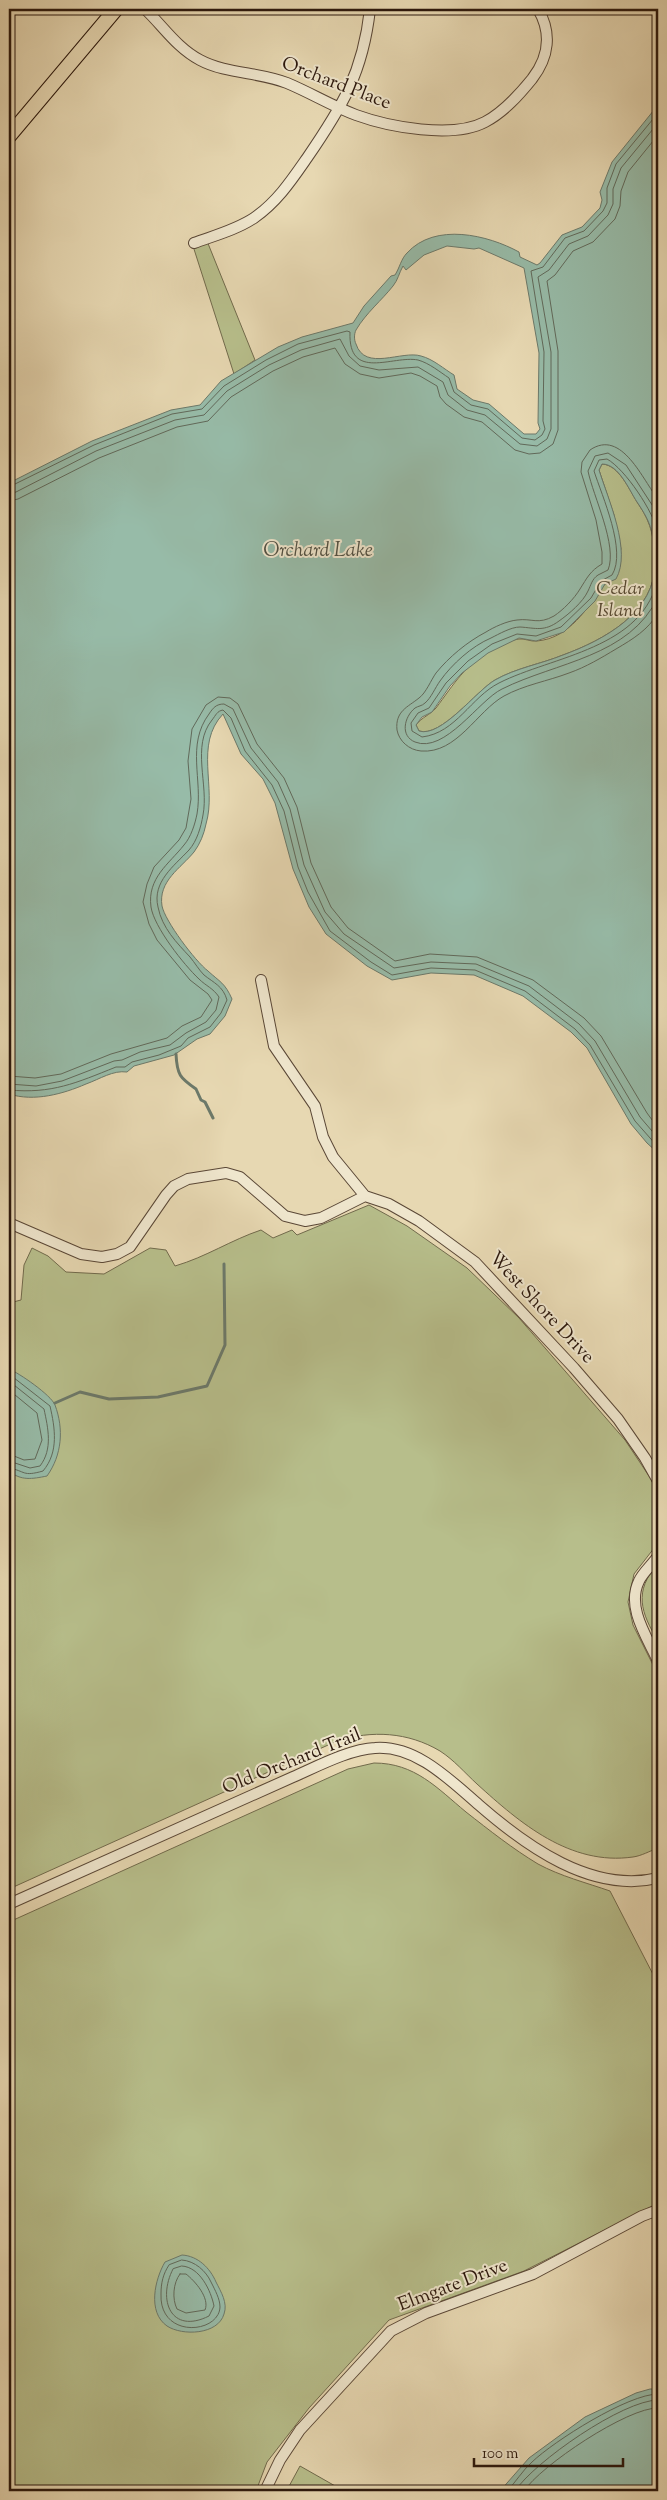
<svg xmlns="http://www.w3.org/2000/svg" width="667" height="2500" viewBox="0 0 667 2500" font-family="'Sorts Mill Goudy',serif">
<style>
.green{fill:#b7be8b;stroke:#716a4c}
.water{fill:#97bba8;stroke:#6c796a;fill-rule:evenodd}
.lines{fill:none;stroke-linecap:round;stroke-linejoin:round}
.shore{stroke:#61695a;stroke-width:1}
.stream{stroke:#6c796a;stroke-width:3}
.minor-casing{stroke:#5a4736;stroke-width:12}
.major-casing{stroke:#2b170c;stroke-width:16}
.minor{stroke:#efe6cd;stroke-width:10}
.major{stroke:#e7d8b2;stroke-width:14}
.labels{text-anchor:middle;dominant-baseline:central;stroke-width:4;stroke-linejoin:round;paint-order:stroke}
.street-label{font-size:19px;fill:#2b170c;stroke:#efe6cd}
.park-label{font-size:19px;font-style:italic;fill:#554932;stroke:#efe6cd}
.water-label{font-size:20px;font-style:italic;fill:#515043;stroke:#efe6cd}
</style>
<rect width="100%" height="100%" fill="#e7d8b2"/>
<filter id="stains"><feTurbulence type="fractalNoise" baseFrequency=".004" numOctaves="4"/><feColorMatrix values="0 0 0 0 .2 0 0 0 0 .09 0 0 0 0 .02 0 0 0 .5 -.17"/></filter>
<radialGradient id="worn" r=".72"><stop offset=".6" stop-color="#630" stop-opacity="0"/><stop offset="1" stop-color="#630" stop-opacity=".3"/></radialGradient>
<path class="green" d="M207 241 255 360 234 374 193 246Z
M602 464C620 465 630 492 639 505 652 524 654 539 655 562 656 612 604 640 563 655 541 664 516 668 495 680 476 691 441 738 419 731L416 725C422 717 430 715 436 708 454 684 465 664 494 649 500 645 511 640 519 639 524 638 531 642 537 641 570 638 587 608 605 584L610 582 621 549 614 515 599 470Z
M369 1205 407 1226 467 1268 519 1318 625 1440 651 1479 658 1494V1543L634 1574 628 1602 633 1625 658 1675V1848C650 1851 641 1856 633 1857 570 1866 520 1823 477 1784 465 1773 454 1760 440 1751 408 1732 372 1730 337 1741L9 1889V1303L21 1300 24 1265 32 1248 48 1256 66 1272 104 1274 150 1248 166 1250 175 1266C206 1257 231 1240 261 1230L273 1238 292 1230 297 1235Z
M658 1564V1641C641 1613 633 1591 658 1564Z
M374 1763C415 1763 437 1788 466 1812 489 1830 513 1849 538 1864 560 1876 587 1883 610 1891L658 1984V2203L524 2271 389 2320 309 2408 267 2462 256 2491H9V1922L348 1769Z
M300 2466 344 2491 287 2490Z"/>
<path class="water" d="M658 105V1153L647 1143 631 1124 587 1048 571 1032 523 996 474 975 431 973 392 980 367 966 326 934 309 907 293 869 275 803 263 779 241 754 223 714C194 745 217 787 206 824 204 834 200 844 194 852 181 868 158 881 162 906 165 921 195 961 208 971 220 982 225 983 232 999L225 1016 210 1034 197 1039 174 1055 134 1066 127 1072C113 1070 100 1079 86 1084 63 1094 34 1102 9 1094V483L92 441 171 410 200 405 221 381 278 347 302 337 353 323 364 306 391 276 395 275C400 267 401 259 407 253 435 222 488 235 519 252L520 257 537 265 540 263 562 235 582 227 600 208 602 200 600 192 612 162ZM447 246 474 249 479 248 524 268 539 353 538 423 540 429 536 434H524L489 404 473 400 457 389 454 375C444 369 433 359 421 356 402 350 365 372 356 344 354 340 354 334 356 330 366 313 382 300 393 286 398 280 399 273 403 266L406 270 424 255ZM602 464C619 464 629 490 637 502 652 524 654 534 655 562 656 612 604 640 563 655 541 664 516 668 495 680 476 691 441 738 419 731L416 725 422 717 432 712 450 686 462 673 488 653 519 638 536 641 564 632 595 601 605 584 616 579C632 551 608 499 599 470Z
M9 1369C19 1373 51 1395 55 1405 64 1429 62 1455 47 1476 32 1479 21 1481 9 1471Z
M182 2255C198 2256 210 2268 216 2282 221 2292 228 2303 224 2314 218 2335 182 2336 167 2326 147 2312 155 2279 165 2262Z
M650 2389H658V2491H500L529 2458 585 2417 636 2393Z"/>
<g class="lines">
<path class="shore" d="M9 487 94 445 172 414 202 409 224 386 266 360 298 344 347 331 350 332C348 382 393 355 418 360 429 363 440 372 449 378L454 392 471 405 488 409 522 438 535 440 542 435 545 429 543 421 544 352 531 271 543 267 565 238 584 231 603 211 607 203V188L616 164 658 113
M9 494 16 492 96 451 175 420 204 415 227 391 269 365 301 350 340 339 349 356 360 366 379 370 418 367 443 382 448 395 467 410 485 415 520 444 537 446 547 439 551 429V352L538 277 549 270 569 244 588 236 608 215 613 204V189L621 168 658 123
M658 499C643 481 622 428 590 450L582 462 581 472 596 520 602 552V564C590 571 587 578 580 589 574 599 563 610 554 616 538 625 532 618 517 620 507 621 494 627 486 632 467 642 449 657 436 673 431 680 426 693 419 698 408 707 395 711 397 730 399 741 409 750 421 751 457 754 477 711 504 696 524 685 548 681 569 673 586 667 601 658 616 649 633 639 648 630 658 613
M9 501 18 499 99 458 177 427 208 421 231 397 273 371 303 357 335 348 345 364 360 374 379 378 411 373 420 376 437 386 440 397 446 404 464 417 482 422 515 450 529 454 540 453 553 444 558 430V351L547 281 555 275 573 251 593 242 615 219 620 206 621 191 628 172 658 135
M658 514 626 465 608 453 595 456 588 471C593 496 618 546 608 570 605 572 601 573 598 575 592 579 591 585 588 591 583 602 569 614 559 621 544 632 536 628 520 627 511 627 499 634 491 638 472 646 452 664 440 681 435 688 431 698 425 703 422 706 418 706 415 708 404 717 400 736 415 742 445 754 479 700 502 689 556 662 630 657 658 597
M658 533C654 512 625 469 607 459L599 460 594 471C602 496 627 551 612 575L601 581 591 598 561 627 536 636 517 634 492 644 468 661 446 683 429 708 418 713 411 723 412 731 422 737C456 733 471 697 499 683 552 656 645 649 658 577
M9 1076 35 1078 61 1074 111 1054 167 1038 182 1026 201 1017 212 1000 208 994 190 980 157 940 149 924 143 902 147 884 154 867 179 840 186 828 191 799 188 761 192 729 206 705 218 697 230 698 238 704 257 744 284 778 297 807 311 863 331 907 348 928 395 961 430 954 477 957 533 980 584 1018 601 1036 647 1113 658 1128
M9 1084 36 1086 62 1081 114 1061 122 1060 140 1052 170 1045 186 1033 206 1022 216 1010 219 997C213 988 206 986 199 979 184 965 154 927 151 907 147 878 169 864 184 845 191 837 195 824 197 814 203 780 186 745 209 714 213 708 216 704 224 704L233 709 251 748 278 782 290 809 304 865 325 912 344 934 394 968 431 962 476 964 529 986 579 1024 595 1041 640 1117 658 1138
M9 1090C52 1094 76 1083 116 1067H125L132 1062 159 1055 181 1046 188 1038 210 1027 221 1013 227 1000C223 986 214 983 204 975 199 970 195 963 190 957 177 943 162 928 158 907 152 882 174 866 189 850 197 841 201 827 203 815 209 785 191 746 212 720 216 715 217 711 223 710L231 718 245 751 272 785 284 811 298 867 308 892 330 931 371 962 392 975 431 968 475 970 525 991 575 1029 590 1045 635 1121 658 1147
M9 1374 50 1406C55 1428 59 1452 43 1471 22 1477 26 1471 9 1468
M9 1381 44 1409C48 1428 53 1449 40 1466L30 1468 9 1461
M9 1390 37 1413 42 1440 35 1459 24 1460 9 1454
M182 2260C195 2261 206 2271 211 2282 215 2290 220 2299 220 2307 219 2334 159 2339 161 2294 161 2283 163 2274 169 2265Z
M182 2266C200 2267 211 2291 214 2306L209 2316C171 2335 157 2300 173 2269Z
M180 2274H186C195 2281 210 2298 205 2310L186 2313 177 2309C172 2299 173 2283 180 2274Z
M507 2491C516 2482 522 2471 532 2462 554 2441 628 2394 658 2394
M515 2491C534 2462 623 2400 658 2400
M524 2491C540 2466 628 2407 658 2408"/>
<path class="stream" d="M176 1054C177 1075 180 1078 196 1089L201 1100 205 1102 213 1118
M55 1403 80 1392 109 1399 158 1397 207 1386 225 1345 224 1264"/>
<g class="minor-casing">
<path id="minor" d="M145 9C163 26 177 48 200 60 226 74 260 72 287 83 311 93 332 106 356 115 389 127 453 139 485 122 504 112 519 95 532 79 549 57 552 33 538 9
M194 243C213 236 236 230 254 218 277 202 291 181 307 158 342 107 363 73 370 9
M261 980 274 1046 315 1106 323 1137 333 1157 365 1196 389 1204 419 1221 475 1262 574 1368 618 1419 645 1458 658 1481
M9 1223 81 1254 102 1257 117 1254 130 1247 166 1195 174 1186 188 1179 226 1173 240 1177 285 1216 305 1221 321 1218 365 1196
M658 1556C653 1564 643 1572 639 1581 626 1607 647 1637 658 1661
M9 1904 293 1777C316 1767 350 1749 375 1748 416 1745 450 1780 479 1805 526 1846 592 1894 658 1878
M265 2491 280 2460 300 2430 391 2331 426 2313 533 2274 642 2216 658 2210"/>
</g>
<g class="major-casing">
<path id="major" d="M9 136 116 9"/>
</g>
<use href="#minor" class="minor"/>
<use href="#major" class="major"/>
</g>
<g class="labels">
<g class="street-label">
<text transform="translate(336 84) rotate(21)">Orchard Place</text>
<text transform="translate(541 1308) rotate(47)">West Shore Drive</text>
<text transform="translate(292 1762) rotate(-22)">Old Orchard Trail</text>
<text transform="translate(453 2286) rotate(-21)">Elmgate Drive</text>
</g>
<g class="park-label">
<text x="620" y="589">Cedar<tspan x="620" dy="22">Island</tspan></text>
</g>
<g class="water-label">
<text x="318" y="551">Orchard Lake</text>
</g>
</g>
<rect width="667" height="2500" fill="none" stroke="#e7d8b2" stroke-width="30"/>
<rect x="10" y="10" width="647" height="2480" fill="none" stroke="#2b170c" stroke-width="2.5"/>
<rect x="15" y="15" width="637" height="2470" fill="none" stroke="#2b170c"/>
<path d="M474 2458v8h149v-8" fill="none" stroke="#2b170c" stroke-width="2.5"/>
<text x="482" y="2458" font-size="15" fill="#2b170c" stroke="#efe6cd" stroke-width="4" paint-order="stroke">100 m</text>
<rect width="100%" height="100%" filter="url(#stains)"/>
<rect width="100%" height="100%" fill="url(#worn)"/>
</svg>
